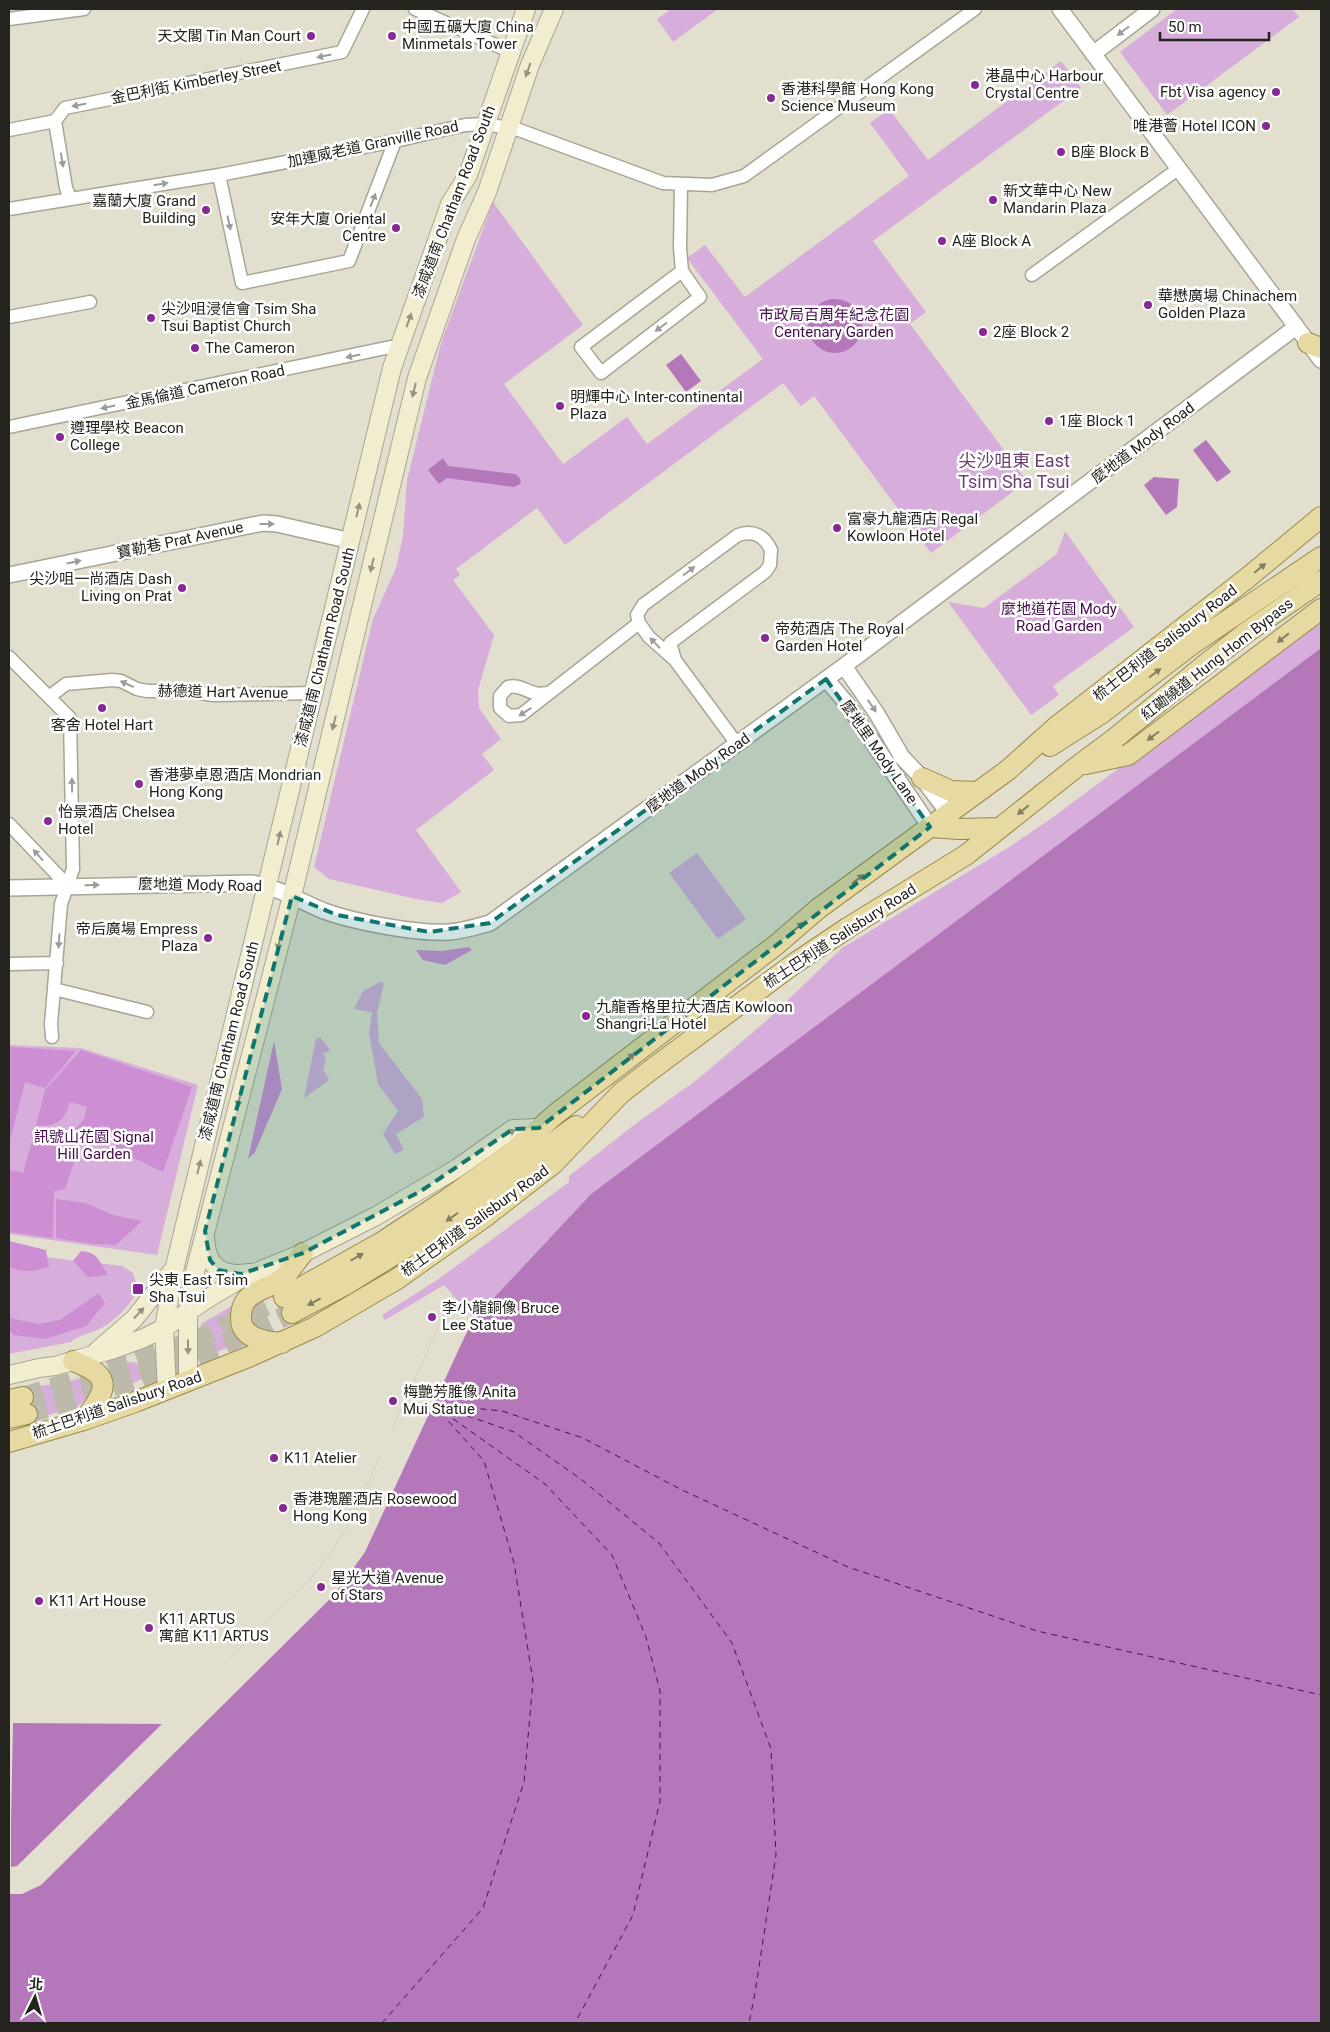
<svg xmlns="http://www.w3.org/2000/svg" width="1330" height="2032" viewBox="0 0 1330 2032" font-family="Roboto,'Noto Sans TC',sans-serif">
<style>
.green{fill:#d6addb}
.forest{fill:#cd8ed4}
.water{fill:#b377ba}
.pier{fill:#e3dfce}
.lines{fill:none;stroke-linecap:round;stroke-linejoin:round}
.ferry{stroke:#580861;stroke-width:1;stroke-dasharray:6 5;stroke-linecap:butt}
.primary-tunnel{stroke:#bdb9ab;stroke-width:20;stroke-dasharray:20 10;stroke-linecap:butt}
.minor-casing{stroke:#a8a594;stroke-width:15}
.tertiary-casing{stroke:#a8a594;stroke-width:18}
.secondary-casing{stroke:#a8a594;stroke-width:20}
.primary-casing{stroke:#988a4b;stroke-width:22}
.minor{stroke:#fff;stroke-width:12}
.tertiary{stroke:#fff;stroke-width:15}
.secondary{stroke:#f3edd0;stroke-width:18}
.primary{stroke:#e6daa2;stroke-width:20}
.oneway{fill:#9c9c99}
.oneway2{fill:#96927f}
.oneway3{fill:#857e60}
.marked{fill:#0f766e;fill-opacity:0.2;stroke:#0f766e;stroke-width:4;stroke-dasharray:10 6;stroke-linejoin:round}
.poi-dot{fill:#872993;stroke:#fff;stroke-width:2}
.labels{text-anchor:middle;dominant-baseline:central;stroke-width:5;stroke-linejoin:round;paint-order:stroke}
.poi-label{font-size:15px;fill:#24231d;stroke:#fff;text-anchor:start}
.street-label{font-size:15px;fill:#24231d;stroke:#fff}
.park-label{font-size:15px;fill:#450c4c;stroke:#fff}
.quarter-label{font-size:18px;fill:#6e3f73;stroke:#fff}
</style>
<rect width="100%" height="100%" fill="#e3dfce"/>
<path class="green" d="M671 9H718L673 42 657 19Z
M1177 9H1293L1299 17 1167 115 1120 52Z
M1061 61 1081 88 873 241 926 312 910 324 1027 481 931 553 814 396 801 406 783 383 565 545 537 508 456 569 460 575 453 580 494 635 478 690 479 708 501 739 482 754 494 770 416 830 461 892 442 903 416 899 329 879 314 867 373 619 396 568 403 536 407 480 441 343 493 202 583 325 504 384 563 464 627 417 647 444 763 359 687 258 705 245 745 297 909 176 870 123 889 109 928 160Z
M1065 531 1134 627 1053 686 1059 695 1031 715 948 602 984 608 1057 554Z
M1321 619V648L591 1194 474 1319 444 1285 385 1320 382 1315 440 1278 569 1182V1176L634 1125 698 1079 765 1022 842 948 1006 849 1049 820Z
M697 853 746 919 718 939 669 873Z
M380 982 384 983 377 1013 379 1043 422 1099 424 1117 396 1134 404 1150 395 1154 383 1134 398 1111 378 1084 369 1033 372 1012 354 1009 363 991Z
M320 1037 330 1050 323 1054 326 1059 323 1070 329 1080 304 1098 316 1039Z
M9 1045 81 1048 198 1085 157 1255 9 1234Z
M9 1253 122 1266 133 1273C134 1277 137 1284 137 1288 136 1301 114 1321 103 1327 92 1334 81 1333 71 1342L9 1354Z
M240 1301C222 1319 231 1324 240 1342L205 1357 201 1324Z
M132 1362 146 1365 148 1376 117 1391 116 1380 112 1370 114 1365Z
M84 1377H87L93 1384C91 1394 87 1400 78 1406L32 1420 23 1387 60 1384Z"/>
<path class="forest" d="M469 947 472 950 445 965 423 960 416 950 442 951Z
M274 1041 282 1089 255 1152 248 1159Z
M9 1047 76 1051 45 1088 25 1082 9 1144Z
M81 1050 192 1087 163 1172 138 1160 115 1153 117 1137 103 1125 80 1145 71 1134 84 1119 87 1107 70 1102C63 1123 58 1125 36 1126L45 1090Z
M35 1130 50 1138 49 1143 56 1145 70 1135 79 1147 65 1189 54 1191 53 1238 9 1232V1170L23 1173Z
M56 1199 85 1203 113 1215 142 1221 116 1245 94 1244 56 1238Z
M9 1241 46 1250 49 1267C36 1271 21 1274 9 1266Z
M81 1251C98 1252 99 1261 108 1275L88 1277 73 1261Z
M99 1293 105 1303 86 1326 45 1339 14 1335 9 1330V1318L39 1324 60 1320Z"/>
<path class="water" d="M808 326a27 27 0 1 1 54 0a27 27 0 1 1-54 0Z
M681 354 701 381 686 392 666 365Z
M1206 440 1231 472 1217 482 1193 450Z
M443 458 448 466 515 474 518 476 521 481 520 484 514 487 447 478 439 484 428 470Z
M1154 477 1179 479 1177 507 1166 515 1144 485Z
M1321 648V2023H9V1824H11L13 1723 163 1724 309 1580 330 1554 353 1517 381 1454V1429H392L453 1295 475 1318 591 1194Z"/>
<path class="pier" d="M453 1295 474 1319 465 1336 365 1552 334 1595 41 1885 22 1894H9V1824H11V1867L17 1866 309 1580 330 1554 353 1517 381 1454V1429H392Z"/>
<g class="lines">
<path class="ferry" d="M436 1405 514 1432 582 1480 659 1543 732 1643 771 1749 776 1855 755 1993 749 2023
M435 1406 545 1484 612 1555 646 1637 660 1691V1801L633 1915 575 2023
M382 2023 483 1908 524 1782 533 1681 514 1563 484 1461 433 1404 502 1411 583 1438 680 1489 848 1567 1037 1631 1321 1695"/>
<path class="primary-tunnel" d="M23 1397 132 1363 194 1341 284 1297
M27 1414 137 1379 201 1355 292 1313"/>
<g class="minor-casing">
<path id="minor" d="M415 9 511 52
M9 19 84 9
M55 121 66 188 70 198
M9 130 55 121 65 108 342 52 363 9
M219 175 242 283 349 261 395 141
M681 184 680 248 682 271 700 297 601 373 581 347 682 271
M9 209 219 175 395 141 465 125 486 124 519 130 663 183 712 185 744 176 975 9
M1032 275 1178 169
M9 317 90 302
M9 427 400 345
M9 657 70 718 73 869 61 904 51 1024 52 1037
M675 660 670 643 765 572 770 565 771 550C764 535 753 530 738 535L643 605 637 615 639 623 649 637 675 660 737 744
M551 692C530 699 524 683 508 687L500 696V708L509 716 521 715 639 623
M49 697 66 684 112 680 121 681 137 689 147 691H189L213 695 314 693
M9 824 68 886
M9 964 57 963
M54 989 147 1012"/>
</g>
<g class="tertiary-casing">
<path id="tertiary" d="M1060 9 1321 360
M1093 54 1152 9
M9 575 263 523 277 524 351 541
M844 666 877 714 902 757 922 778 949 814
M826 679 847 704 930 827
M9 888 253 883C279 888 300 901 324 911 354 922 417 934 449 932 463 931 476 927 490 923L844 666 1296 327"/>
</g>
<g class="secondary-casing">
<path id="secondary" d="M205 1239C207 1268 223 1277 250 1273
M97 1351 134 1319 173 1270
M9 1375 39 1368 55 1366 114 1349 144 1338 164 1328 207 1299 242 1278 303 1253 376 1216 456 1169 513 1129 539 1128
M188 1381V1313L195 1272 292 896 417 378 466 239 487 192 530 65 554 9
M167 1390 164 1328 175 1266 392 368 450 204 468 175 526 9"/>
</g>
<g class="primary-casing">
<path id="primary" d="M1308 343 1321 348
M1050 746 1102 713 1191 645 1321 557
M1086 764 1128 755 1321 609
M922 778 951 791 978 792
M930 827 959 829 1000 828
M284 1297 382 1242 446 1200 510 1154 557 1113 776 945 819 908 1008 770 1056 727 1246 579 1321 517
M292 1313 345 1285 426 1235 576 1126
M282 1343C265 1342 240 1338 241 1317 241 1311 243 1304 247 1299 257 1288 274 1287 284 1277 291 1270 297 1260 303 1253
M73 1361C80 1364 89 1367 95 1372 114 1385 93 1408 84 1420
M9 1400 23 1397
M9 1418 27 1414
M9 1442 84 1420 135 1402 251 1356 315 1327 397 1279 486 1216 553 1164 621 1093 652 1069 795 963 849 927 966 855 1079 765 1114 739 1207 663 1247 632 1321 581"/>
</g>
<use href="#minor" class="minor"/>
<use href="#tertiary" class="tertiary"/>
<use href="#secondary" class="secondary"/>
<use href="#primary" class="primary"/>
</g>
<defs><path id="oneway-solid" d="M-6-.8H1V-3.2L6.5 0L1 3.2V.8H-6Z" transform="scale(1.25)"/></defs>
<g class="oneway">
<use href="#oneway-solid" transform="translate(1123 31) rotate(143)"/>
<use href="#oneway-solid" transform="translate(324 56) rotate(168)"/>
<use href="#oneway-solid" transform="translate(79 105) rotate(169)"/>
<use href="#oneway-solid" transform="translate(62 160) rotate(81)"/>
<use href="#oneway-solid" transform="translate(161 184) rotate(-9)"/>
<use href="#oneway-solid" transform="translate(373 200) rotate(-69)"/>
<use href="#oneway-solid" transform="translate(229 223) rotate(78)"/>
<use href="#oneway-solid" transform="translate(661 327) rotate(143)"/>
<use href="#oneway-solid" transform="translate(353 356) rotate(168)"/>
<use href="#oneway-solid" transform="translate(108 407) rotate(168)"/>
<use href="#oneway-solid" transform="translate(267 524)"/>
<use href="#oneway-solid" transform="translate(74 562) rotate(-12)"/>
<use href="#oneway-solid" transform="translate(689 571) rotate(-37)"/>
<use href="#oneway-solid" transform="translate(655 643) rotate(-134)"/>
<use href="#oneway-solid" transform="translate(127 684) rotate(-156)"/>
<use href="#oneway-solid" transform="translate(872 706) rotate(55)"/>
<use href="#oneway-solid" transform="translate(525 712) rotate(147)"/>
<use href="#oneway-solid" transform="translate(72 785) rotate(-91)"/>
<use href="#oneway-solid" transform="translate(38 855) rotate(-132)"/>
<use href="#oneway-solid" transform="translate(92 885) rotate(-1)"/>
<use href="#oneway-solid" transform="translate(59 941) rotate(94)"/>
</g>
<g class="oneway2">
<use href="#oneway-solid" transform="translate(528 70) rotate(110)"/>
<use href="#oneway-solid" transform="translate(409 320) rotate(-70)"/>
<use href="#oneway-solid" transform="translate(414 390) rotate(104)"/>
<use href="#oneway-solid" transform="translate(358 510) rotate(-77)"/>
<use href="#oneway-solid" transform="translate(372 565) rotate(104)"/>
<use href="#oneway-solid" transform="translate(334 723) rotate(104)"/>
<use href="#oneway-solid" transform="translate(279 838) rotate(-77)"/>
<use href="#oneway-solid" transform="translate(279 943) rotate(105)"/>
<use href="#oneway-solid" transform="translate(239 1100) rotate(104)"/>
<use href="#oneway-solid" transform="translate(509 1133) rotate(-28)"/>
<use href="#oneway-solid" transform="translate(199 1167) rotate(-76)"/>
<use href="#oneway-solid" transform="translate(139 1313) rotate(-47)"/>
<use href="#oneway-solid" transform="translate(188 1347) rotate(89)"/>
</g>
<g class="oneway3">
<use href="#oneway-solid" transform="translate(1260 568) rotate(-39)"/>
<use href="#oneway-solid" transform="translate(1283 638) rotate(142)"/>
<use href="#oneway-solid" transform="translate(1155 673) rotate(-37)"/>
<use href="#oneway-solid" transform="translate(1153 736) rotate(143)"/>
<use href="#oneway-solid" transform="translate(1023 810) rotate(141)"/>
<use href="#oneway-solid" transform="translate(858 879) rotate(-37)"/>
<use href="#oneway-solid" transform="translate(798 927) rotate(-41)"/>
<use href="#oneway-solid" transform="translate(629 1058) rotate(-38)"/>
<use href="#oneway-solid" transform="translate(452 1217) rotate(145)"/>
<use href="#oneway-solid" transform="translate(357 1257) rotate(-30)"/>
<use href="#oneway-solid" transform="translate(314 1302) rotate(152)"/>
</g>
<path class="marked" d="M826 679 930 827 539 1128 513 1129 421 1191 303 1253 241 1274 218 1270 210 1260 205 1231 292 896 337 915 429 932 490 923Z"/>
<g class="poi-dot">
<circle cx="311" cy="36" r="5"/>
<circle cx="392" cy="36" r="5"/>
<circle cx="975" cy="85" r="5"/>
<circle cx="1276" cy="92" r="5"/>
<circle cx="771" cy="98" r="5"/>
<circle cx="1266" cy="126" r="5"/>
<circle cx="1061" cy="152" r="5"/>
<circle cx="993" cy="200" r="5"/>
<circle cx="206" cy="210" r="5"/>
<circle cx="396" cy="228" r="5"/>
<circle cx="942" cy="241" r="5"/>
<circle cx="1148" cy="305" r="5"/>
<circle cx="151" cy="318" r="5"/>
<circle cx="983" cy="332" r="5"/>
<circle cx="195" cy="348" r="5"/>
<circle cx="560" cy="406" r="5"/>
<circle cx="1049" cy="421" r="5"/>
<circle cx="60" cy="437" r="5"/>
<circle cx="837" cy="528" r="5"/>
<circle cx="182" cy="588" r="5"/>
<circle cx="765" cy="638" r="5"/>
<circle cx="102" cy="708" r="5"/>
<circle cx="139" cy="784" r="5"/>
<circle cx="48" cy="821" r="5"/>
<circle cx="208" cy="938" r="5"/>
<circle cx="586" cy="1016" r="5"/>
<rect x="132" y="1283" width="12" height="12" rx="2.5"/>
<circle cx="432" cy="1317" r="5"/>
<circle cx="393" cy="1401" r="5"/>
<circle cx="274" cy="1458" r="5"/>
<circle cx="283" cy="1508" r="5"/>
<circle cx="321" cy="1587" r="5"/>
<circle cx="39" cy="1601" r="5"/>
<circle cx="149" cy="1628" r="5"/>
</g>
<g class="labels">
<g class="poi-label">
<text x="402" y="27">中國五礦大廈 China<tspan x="402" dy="17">Minmetals Tower</tspan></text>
<text x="301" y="36" text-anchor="end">天文閣 Tin Man Court</text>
<text x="985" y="76">港晶中心 Harbour<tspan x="985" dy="17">Crystal Centre</tspan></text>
<text x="781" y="89">香港科學館 Hong Kong<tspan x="781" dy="17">Science Museum</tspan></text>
<text x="1266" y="92" text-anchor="end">Fbt Visa agency</text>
<text x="1256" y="126" text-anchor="end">唯港薈 Hotel ICON</text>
<text x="1071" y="152">B座 Block B</text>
<text x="1003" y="191">新文華中心 New<tspan x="1003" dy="17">Mandarin Plaza</tspan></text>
<text x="196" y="201" text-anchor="end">嘉蘭大廈 Grand<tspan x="196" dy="17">Building</tspan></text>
<text x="386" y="219" text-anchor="end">安年大廈 Oriental<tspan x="386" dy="17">Centre</tspan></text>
<text x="952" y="241">A座 Block A</text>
<text x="1158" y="296">華懋廣場 Chinachem<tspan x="1158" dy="17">Golden Plaza</tspan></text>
<text x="161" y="309">尖沙咀浸信會 Tsim Sha<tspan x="161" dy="17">Tsui Baptist Church</tspan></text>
<text x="993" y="332">2座 Block 2</text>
<text x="205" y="348">The Cameron</text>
<text x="570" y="397">明輝中心 Inter-continental<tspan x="570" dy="17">Plaza</tspan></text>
<text x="1059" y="421">1座 Block 1</text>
<text x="70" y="428">遵理學校 Beacon<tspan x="70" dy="17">College</tspan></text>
<text x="847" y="519">富豪九龍酒店 Regal<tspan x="847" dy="17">Kowloon Hotel</tspan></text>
<text x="172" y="579" text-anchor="end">尖沙咀一尚酒店 Dash<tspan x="172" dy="17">Living on Prat</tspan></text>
<text x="775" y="629">帝苑酒店 The Royal<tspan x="775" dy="17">Garden Hotel</tspan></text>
<text x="102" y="725" text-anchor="middle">客舍 Hotel Hart</text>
<text x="149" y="775">香港夢卓恩酒店 Mondrian<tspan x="149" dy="17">Hong Kong</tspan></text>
<text x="58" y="812">怡景酒店 Chelsea<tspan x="58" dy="17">Hotel</tspan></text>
<text x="198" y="929" text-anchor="end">帝后廣場 Empress<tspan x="198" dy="17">Plaza</tspan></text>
<text x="596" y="1007">九龍香格里拉大酒店 Kowloon<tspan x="596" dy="17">Shangri-La Hotel</tspan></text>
<text x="149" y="1280">尖東 East Tsim<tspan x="149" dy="17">Sha Tsui</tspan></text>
<text x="442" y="1308">李小龍銅像 Bruce<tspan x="442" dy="17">Lee Statue</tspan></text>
<text x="403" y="1392">梅艷芳脽像 Anita<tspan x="403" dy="17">Mui Statue</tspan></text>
<text x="284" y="1458">K11 Atelier</text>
<text x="293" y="1499">香港瑰麗酒店 Rosewood<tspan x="293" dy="17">Hong Kong</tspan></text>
<text x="331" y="1578">星光大道 Avenue<tspan x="331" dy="17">of Stars</tspan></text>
<text x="49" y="1601">K11 Art House</text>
<text x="159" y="1619">K11 ARTUS<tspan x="159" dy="17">寓館 K11 ARTUS</tspan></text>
</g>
<g class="street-label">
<text transform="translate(196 82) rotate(-11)">金巴利街 Kimberley Street</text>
<text transform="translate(373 144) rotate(-12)">加連威老道 Granville Road</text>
<text transform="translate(454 202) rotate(-69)">漆咸道南 Chatham Road South</text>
<text transform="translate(205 387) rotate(-12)">金馬倫道 Cameron Road</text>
<text transform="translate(1143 443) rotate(-37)">麼地道 Mody Road</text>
<text transform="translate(180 540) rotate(-12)">寶勒巷 Prat Avenue</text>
<text transform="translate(1165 643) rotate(-38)">梳士巴利道 Salisbury Road</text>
<text transform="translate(325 647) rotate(-76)">漆咸道南 Chatham Road South</text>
<text transform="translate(1217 659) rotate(-38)">紅磡繞道 Hung Hom Bypass</text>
<text transform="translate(223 692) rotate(1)">赫德道 Hart Avenue</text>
<text transform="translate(879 752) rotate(55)">麼地里 Mody Lane</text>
<text transform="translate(698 773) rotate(-36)">麼地道 Mody Road</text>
<text transform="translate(200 885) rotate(1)">麼地道 Mody Road</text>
<text transform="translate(840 936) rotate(-33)">梳士巴利道 Salisbury Road</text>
<text transform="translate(229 1041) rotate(-76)">漆咸道南 Chatham Road South</text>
<text transform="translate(475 1221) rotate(-36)">梳士巴利道 Salisbury Road</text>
<text transform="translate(117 1405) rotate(-19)">梳士巴利道 Salisbury Road</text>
</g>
<g class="park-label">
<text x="834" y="315">市政局百周年紀念花園<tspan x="834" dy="17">Centenary Garden</tspan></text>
<text x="1059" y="609">麼地道花園 Mody<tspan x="1059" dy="17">Road Garden</tspan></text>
<text x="94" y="1137">訊號山花園 Signal<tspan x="94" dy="17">Hill Garden</tspan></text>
</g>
<g class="quarter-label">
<text x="1014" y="460">尖沙咀東 East<tspan x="1014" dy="21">Tsim Sha Tsui</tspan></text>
</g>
</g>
<rect width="1330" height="2032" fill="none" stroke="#24231d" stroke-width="20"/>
<g transform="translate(35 1997) rotate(5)" stroke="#ffffff" stroke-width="4" paint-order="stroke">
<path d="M0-4L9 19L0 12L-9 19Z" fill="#24231d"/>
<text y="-8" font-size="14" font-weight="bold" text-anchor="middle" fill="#24231d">北</text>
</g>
<path d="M1160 32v8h109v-8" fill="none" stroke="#24231d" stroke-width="2.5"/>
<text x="1168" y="32" font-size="15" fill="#24231d" stroke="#ffffff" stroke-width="4" paint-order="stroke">50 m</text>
</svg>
